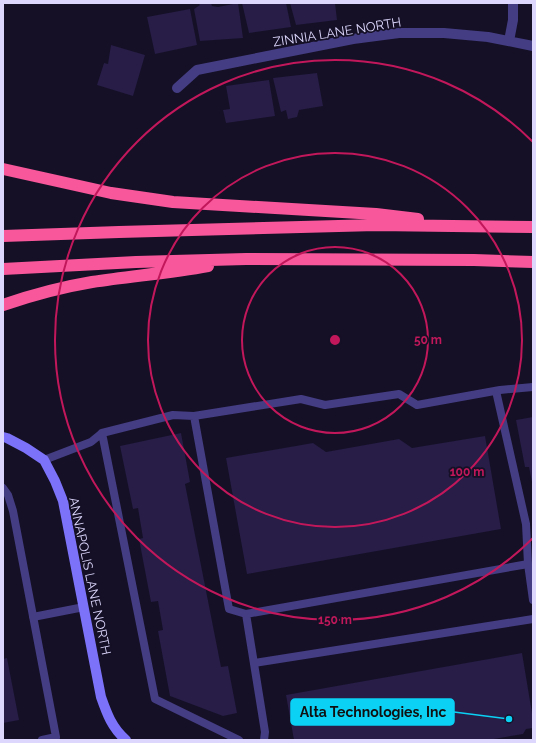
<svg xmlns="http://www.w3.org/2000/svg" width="536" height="743" viewBox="0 0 536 743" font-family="Raleway,sans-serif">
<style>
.building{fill:#271d46}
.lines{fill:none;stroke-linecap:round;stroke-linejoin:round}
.lane{stroke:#443d83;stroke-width:8}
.street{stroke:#443d83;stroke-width:10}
.secondary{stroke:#7c72f9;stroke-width:10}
.highway{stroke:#f8579b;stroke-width:12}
.ring{fill:none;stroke:#c2185b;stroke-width:2}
.labels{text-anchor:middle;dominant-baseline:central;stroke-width:3.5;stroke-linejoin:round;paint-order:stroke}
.street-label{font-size:13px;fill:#ddd7fd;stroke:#151026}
.centre{fill:#c2185b;stroke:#151026;stroke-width:2}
.ring-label{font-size:12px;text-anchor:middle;font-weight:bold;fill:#c2185b;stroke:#151026;stroke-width:3.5;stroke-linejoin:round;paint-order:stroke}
.leader{fill:none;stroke:#0bd1f5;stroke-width:1.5}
.callout-dot{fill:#0bd1f5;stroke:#151026;stroke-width:1.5}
.callout{fill:#0bd1f5;stroke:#0bd1f5;stroke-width:1.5}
.callout-label{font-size:14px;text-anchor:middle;font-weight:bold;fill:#111}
</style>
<rect width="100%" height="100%" fill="#151026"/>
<path class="building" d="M198 3H211L212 6 218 7 238 3 243 38 200 41 194 9 200 5Z
M242 3H286L291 27 249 33Z
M290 3H335L337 20 296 25Z
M190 9 197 45 155 54 147 17Z
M111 45 145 55 133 96 97 85 104 63 108 64Z
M317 73 323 106 299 110 297 117 288 119 286 110 281 112 273 78Z
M269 80 275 116 226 123 223 110 230 109 226 86Z
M533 417V482H532L529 467H525L516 420Z
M181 433 190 482 185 484 221 667 228 666 237 713 223 716 170 696 158 631 163 630 158 601 151 602 139 539 143 538 138 508 133 509 120 446Z
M485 436 501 529 247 574 226 458 313 443 326 452 399 439 412 448Z
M522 653 533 719V728L526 729 523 734 488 740H294L286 695Z
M7 658 19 720 3 723V659Z"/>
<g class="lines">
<path class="lane" d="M496 391 526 524 528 564 533 600
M194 416 229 609 246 614 265 732 264 740
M44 460 91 442 102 433
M3 488 8 495 13 511 56 737 42 740
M246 614 528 564
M33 617 84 607
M254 663 533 619
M239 740 155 699 102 433 173 415 194 416 301 399 325 405 399 394 417 405 500 390 533 387"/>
<path class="street" d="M509 41 513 20V3
M177 88 197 70 353 39 399 33H444L488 37 533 46"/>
<path class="secondary" d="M3 437 7 438 26 448 44 460 55 481 63 501 101 697C107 714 112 728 126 740"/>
<path class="highway" d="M3 169 111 193 173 202 376 214 418 219
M3 236 119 232 376 225 533 227
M3 269 136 262 246 259 474 260 533 262
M3 305C32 295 62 287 92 282 131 276 170 273 208 266"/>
</g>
<g class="ring">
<circle cx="335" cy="340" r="93"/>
<circle cx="335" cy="340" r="187"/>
<path d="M533 538A280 280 0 1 1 533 142"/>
</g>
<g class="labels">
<g class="street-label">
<text transform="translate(337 32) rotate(-9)">ZINNIA LANE NORTH</text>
<text transform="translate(90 576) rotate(78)">ANNAPOLIS LANE NORTH</text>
</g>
</g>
<circle cx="335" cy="340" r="6" class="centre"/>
<g class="ring-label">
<text x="428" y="344">50 m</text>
<text x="467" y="476">100 m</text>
<text x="335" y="624">150 m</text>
</g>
<path class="leader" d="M509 719L454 712"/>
<circle class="callout-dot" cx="509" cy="719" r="4"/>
<rect class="callout" x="291" y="699" width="163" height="26" rx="4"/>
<g class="callout-label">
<text x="373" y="717">Alta Technologies, Inc</text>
</g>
<rect width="536" height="743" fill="none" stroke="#ddd7fd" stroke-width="8"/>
</svg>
